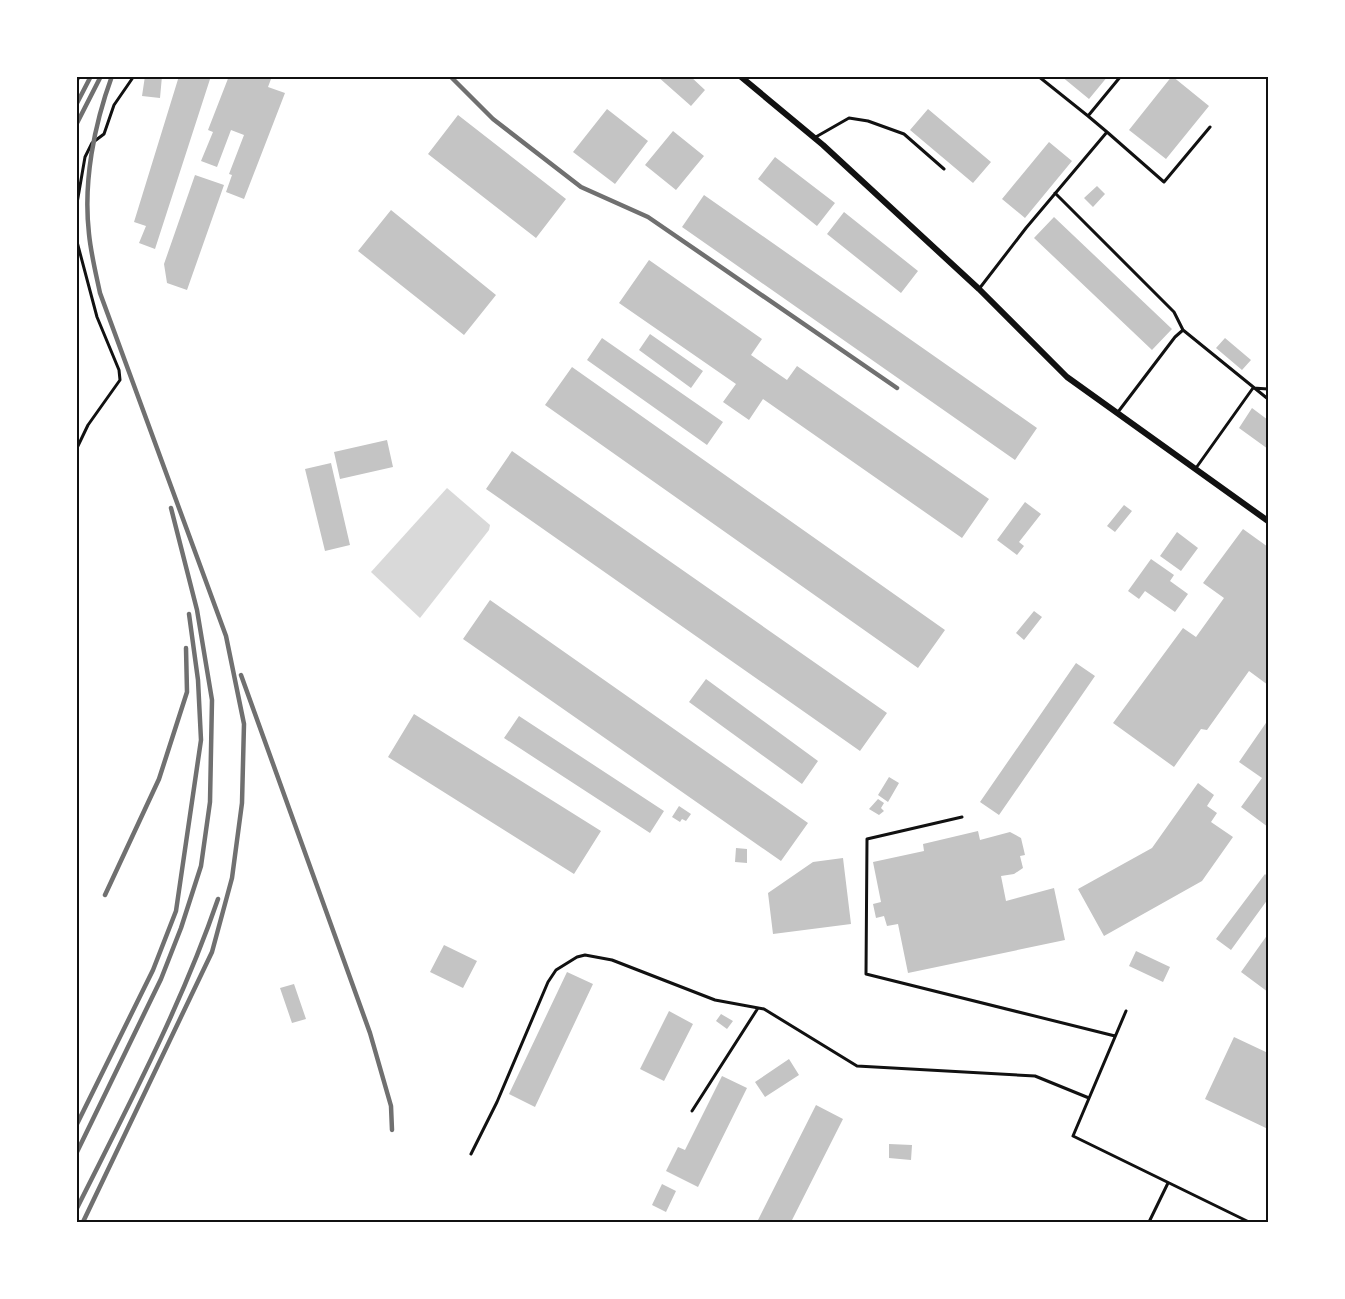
<svg xmlns="http://www.w3.org/2000/svg" width="1345" height="1299" viewBox="0 0 1345 1299" font-family="Montserrat,sans-serif">
<style>
.water{fill:#d9d9d9}
.building{fill:#c4c4c4}
.lines{fill:none;stroke-linecap:round;stroke-linejoin:round}
.path{stroke:#111;stroke-width:3}
.service{stroke:#111;stroke-width:3}
.minor{stroke:#111;stroke-width:6}
.rail{stroke:#707070;stroke-width:4.5}
.neatline{fill:none;stroke:#111;stroke-width:2}
</style>
<rect width="100%" height="100%" fill="#fff"/>
<path class="water" d="M447 488 490 525 489 530 420 618 371 572Z"/>
<path class="building" d="M145 76H162L160 98 142 96Z
M179 76H211L155 249 139 243 146 226 134 222Z
M229 76H265L271 79 268 87 285 93 244 199 226 192 232 175 229 174 244 135 231 130 217 167 201 161 213 132 208 130Z
M657 76H690L705 90 691 106Z
M1061 76H1108L1089 99Z
M1172 76 1209 106 1166 159 1129 130Z
M607 109 648 141 615 184 573 152Z
M928 109 991 162 973 183 910 130Z
M458 115 566 199 536 238 428 154Z
M673 131 704 156 676 190 645 165Z
M1049 142 1072 161 1025 218 1002 199Z
M775 157 835 203 817 226 758 179Z
M195 175 224 185 187 290 167 283 164 264Z
M1097 186 1105 194 1093 207 1084 198Z
M704 195 1037 428 1015 460 682 227Z
M391 210 496 295 464 335 358 251Z
M844 212 918 271 901 293 827 234Z
M1054 217 1172 329 1152 350 1034 238Z
M649 260 762 339 751 355 787 380 797 366 989 499 962 538 763 399 749 420 723 402 736 384 619 303Z
M650 334 703 371 691 388 639 350Z
M602 338 723 422 707 445 587 360Z
M1225 338 1251 360 1242 370 1216 348Z
M572 367 945 630 918 668 545 405Z
M1252 408 1268 420V449L1239 428Z
M387 440 393 467 340 479 334 452Z
M512 451 887 713 860 751 486 489Z
M331 463 350 545 325 551 305 469Z
M1025 502 1041 514 1019 542 1024 546 1017 555 997 540Z
M1124 505 1132 511 1115 532 1107 526Z
M1243 529 1268 547V685L1249 671 1207 730 1201 729 1174 767 1113 723 1183 628 1196 637 1224 598 1203 583Z
M1177 532 1198 548 1181 571 1160 556Z
M1151 559 1174 575 1170 581 1188 594 1175 612 1145 591 1139 599 1128 591Z
M490 600 808 823 781 861 463 639Z
M1034 611 1042 617 1024 640 1016 633Z
M1076 663 1095 676 999 815 980 802Z
M706 679 818 761 802 784 689 702Z
M414 714 601 831 574 874 388 757Z
M519 716 664 811 650 833 504 738Z
M1268 720V827L1241 807 1262 778 1239 762Z
M889 777 899 783 888 802 878 795Z
M1198 783 1214 795 1207 806 1217 813 1211 822 1233 837 1202 881 1104 936 1078 889 1152 848Z
M878 799 884 803 881 808 884 811 879 815 869 809Z
M679 806 691 814 686 821 682 819 680 822 672 817Z
M978 831 980 840 1010 832 1021 838 1025 855 1020 856 1023 868 1014 874 1001 876 1006 901 1054 888 1065 940 908 973 898 924 887 926 884 916 876 918 873 904 881 902 873 862 924 851 923 844Z
M736 848 747 849V863L735 862Z
M843 858 851 924 773 934 768 893 813 862Z
M1265 874 1268 877V899L1231 950 1216 939Z
M1268 934V992L1241 972Z
M444 945 477 961 463 988 430 972Z
M1136 951 1170 967 1163 982 1129 966Z
M567 972 593 984 535 1107 509 1094Z
M294 984 306 1019 292 1023 280 988Z
M669 1011 693 1024 664 1081 640 1069Z
M721 1014 733 1021 727 1029 716 1021Z
M1234 1037 1268 1053V1129L1205 1099Z
M789 1059 799 1075 765 1097 755 1082Z
M722 1076 747 1088 698 1187 666 1171 678 1147 685 1150Z
M816 1105 843 1119 791 1222H757Z
M889 1144 912 1145 911 1160 889 1158Z
M662 1184 676 1191 666 1212 652 1205Z"/>
<g class="lines">
<path class="path" d="M76 209 85 157 92 143 104 134 114 105 134 76
M76 211V232
M76 238 97 317 119 370 120 380 88 425 76 450"/>
<path class="service" d="M1038 76 1088 116
M1107 132 1164 182 1210 127
M814 138 849 118 868 121 904 134 944 169
M1055 193 1174 312 1183 330 1268 399
M979 289 1026 228 1107 132 1088 116 1121 76
M1118 412 1175 337 1183 330
M1196 468 1253 388 1268 389
M962 817 867 839 866 974 1115 1036
M1126 1011 1073 1136 1249 1222
M692 1111 758 1008
M471 1154 497 1102 548 982 556 970 577 957 585 955 612 960 715 1000 764 1009 857 1066 1035 1076 1089 1098
M1149 1222 1168 1183"/>
<path class="minor" d="M740 76 823 145 979 289 1067 377 1268 521"/>
<path class="rail" d="M450 76 493 119 581 187 648 217 897 388
M76 81 79 76
M76 105 91 76
M76 125 101 76
M241 675 370 1033 391 1106 392 1130
M105 895 159 779 187 692 186 648
M76 1126 153 970 176 911 201 740 198 680 189 614
M76 1154 161 979 181 928 201 866 210 802 212 700 197 610 171 508
M76 1210C127 1108 181 1007 218 899
M83 1222 212 952 232 878 242 803 244 724 226 636 100 293C96 274 91 254 89 234 83 182 94 125 112 76"/>
</g>
<rect width="1345" height="1299" fill="none" stroke="#ffffff" stroke-width="156"/>
<rect x="78" y="78" width="1189" height="1143" class="neatline"/>
</svg>
